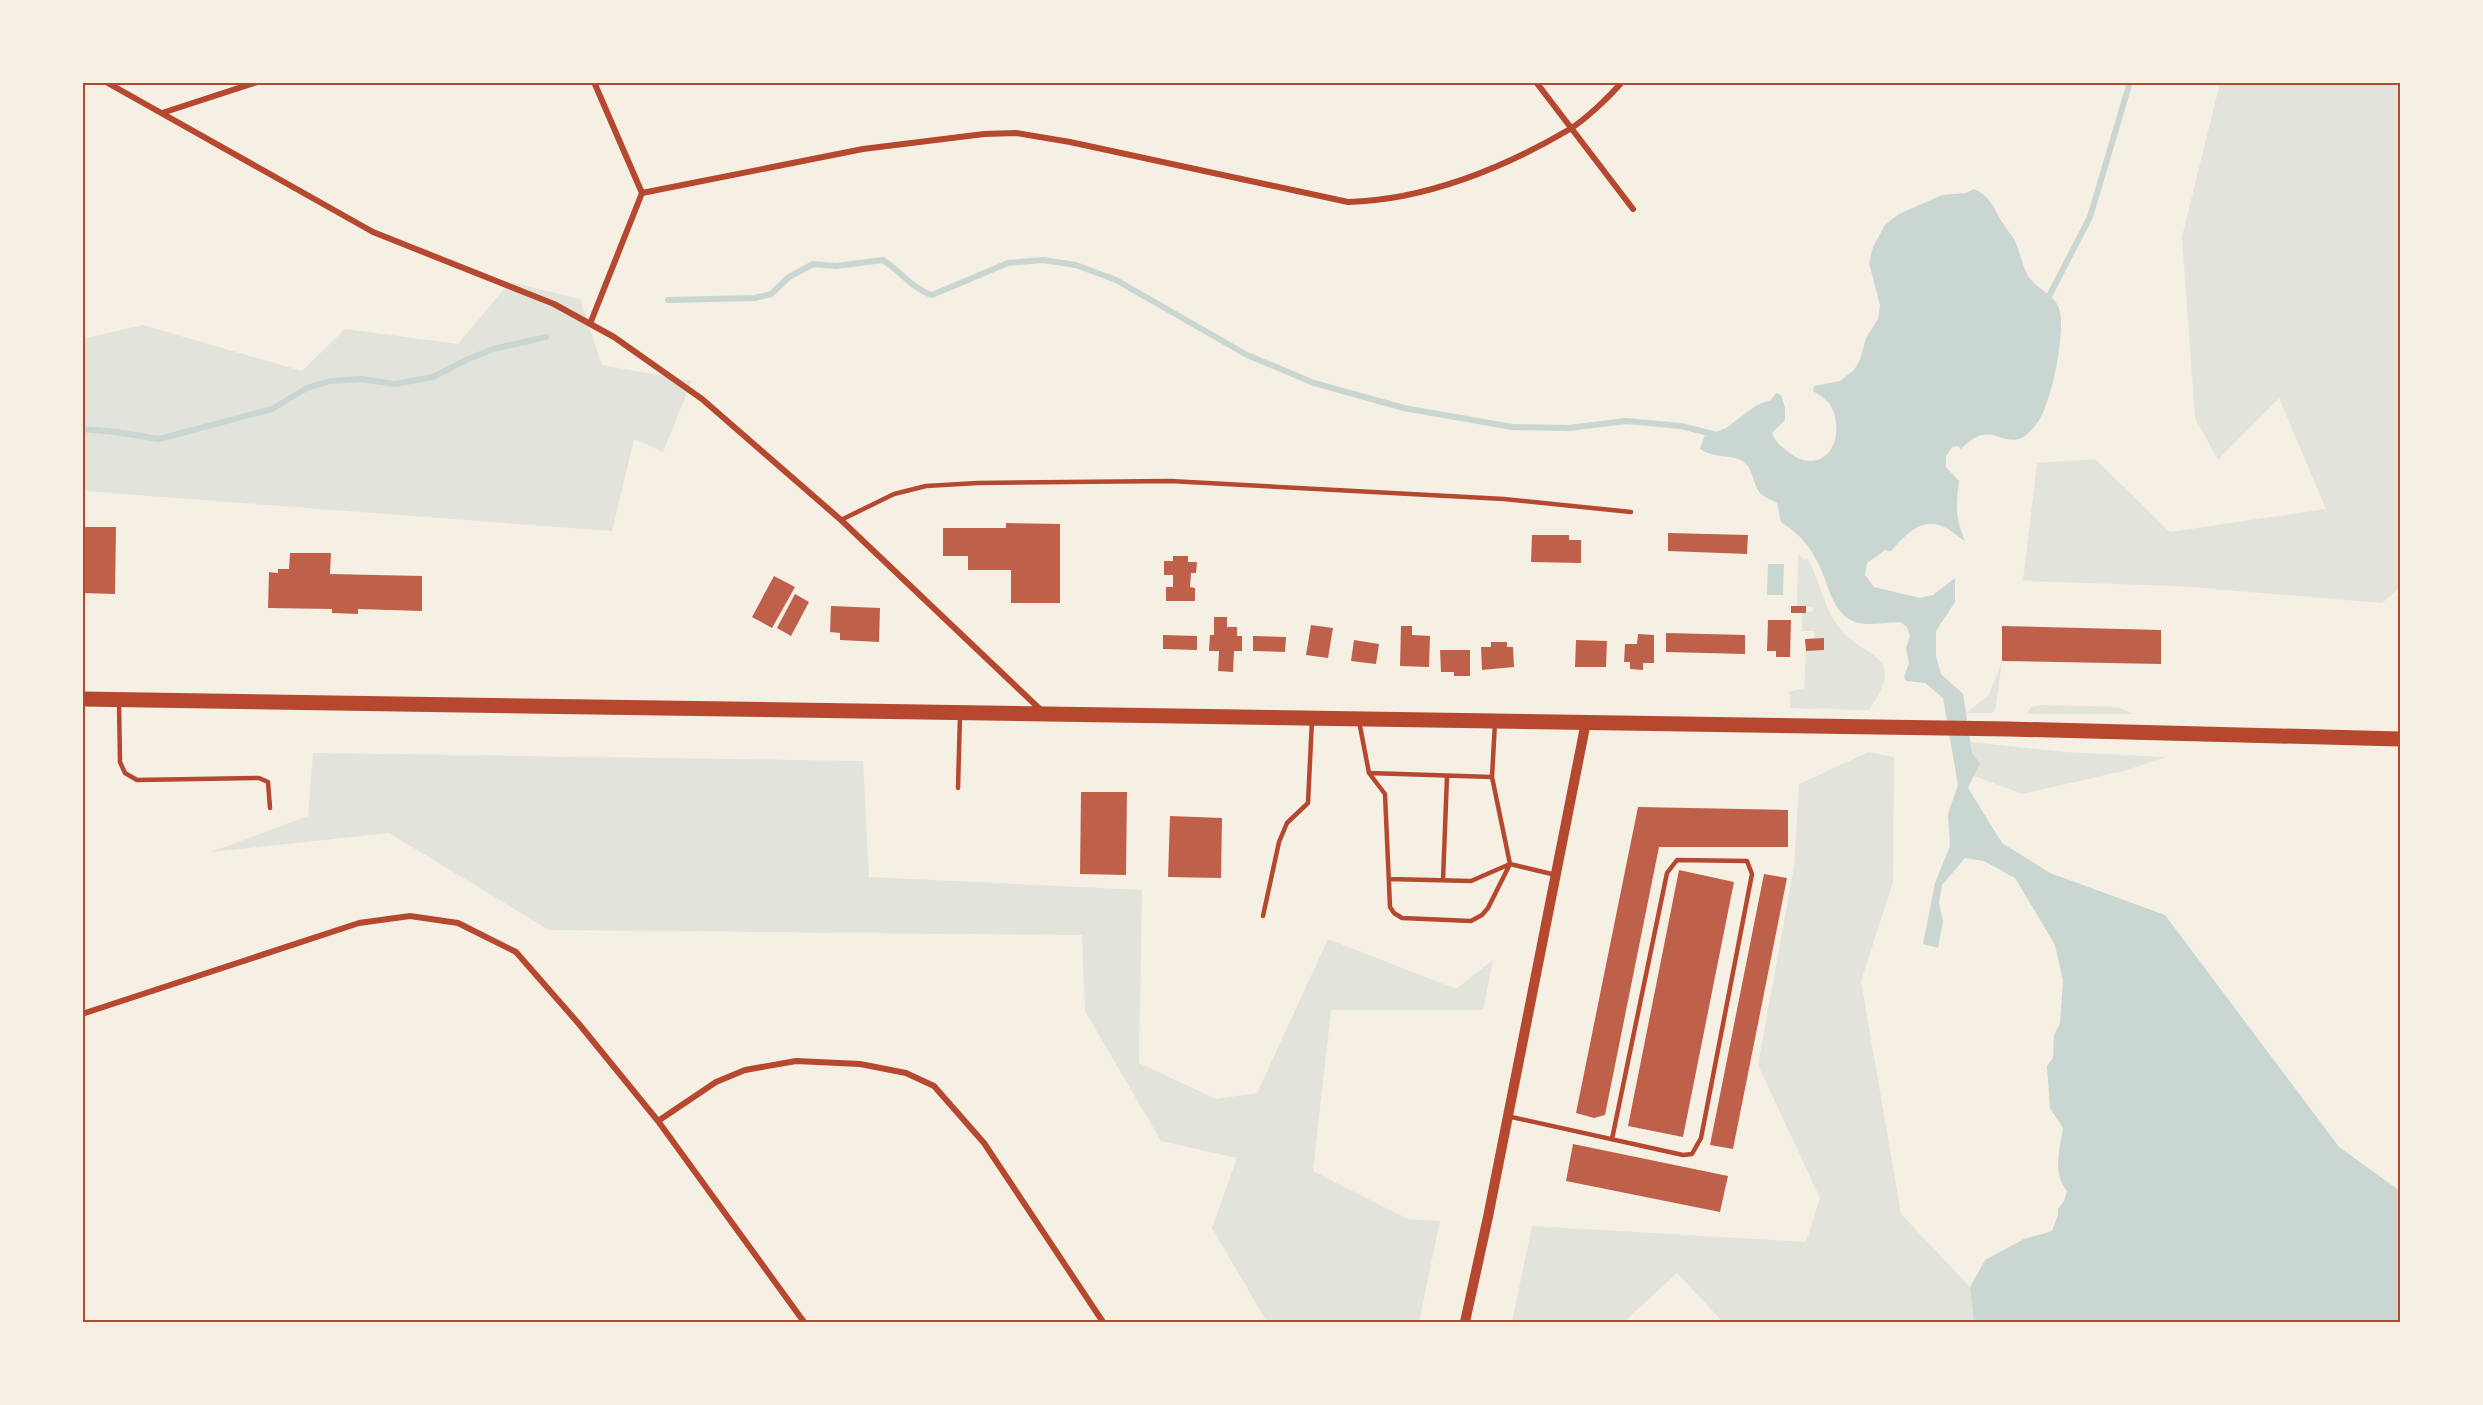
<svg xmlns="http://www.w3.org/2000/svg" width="2483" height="1405" viewBox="0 0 2483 1405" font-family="Rubik,sans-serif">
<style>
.green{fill:#e2e4dc}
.water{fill:#c9d6d2}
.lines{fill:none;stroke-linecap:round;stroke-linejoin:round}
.stream{stroke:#c9d6d2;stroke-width:6}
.building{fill:#bf614a}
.service{stroke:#b5482f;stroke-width:4.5}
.minor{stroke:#b5482f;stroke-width:6}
.tertiary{stroke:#b5482f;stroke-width:10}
.primary{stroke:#b5482f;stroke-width:15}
.neatline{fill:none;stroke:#b5482f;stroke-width:2}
</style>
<rect width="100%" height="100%" fill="#f6efe4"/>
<path class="green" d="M2220 83H2400V588L2382 603 2177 586 2023 581 2037 463 2095 459 2170 532 2326 509 2279 398 2218 460 2195 418 2182 237Z
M510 282 580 299 602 365 692 381 663 452 634 439 612 531 83 491 82 339 143 325 302 371 345 329 458 344Z
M1798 554 1804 560 1807 558C1820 579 1822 603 1837 625 1862 661 1910 650 1869 710L1790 708V694L1786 693 1804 688 1806 651 1824 650V639H1814V631H1802V613L1813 611V607L1797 606Z
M2002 661 1995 711 1990 713H1966L1989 695Z
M2042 705 2118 707 2133 714H2027L2031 707Z
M1971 742 2064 752 2166 757 2127 770 2022 794 1974 776 1980 763 1972 753Z
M1869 752 1894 757 1893 882 1861 981 1901 1214 1970 1287 1974 1322H1723L1677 1273 1624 1322H1512L1532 1226 1806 1242 1820 1198 1758 1065 1794 867 1799 784Z
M313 753 863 761 869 877 1142 890 1139 1063 1216 1099 1257 1093 1328 939 1456 989 1493 960 1483 1010H1331L1313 1171 1408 1219 1440 1221 1419 1322H1267L1212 1228 1237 1158 1161 1141 1085 1011 1082 935 549 930 389 833 211 852 308 816Z"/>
<path class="water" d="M1974 189C1991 197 1993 207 2002 222 2006 229 2012 235 2015 241 2020 252 2022 265 2028 276 2037 290 2057 295 2060 312 2065 336 2051 408 2035 426 2006 462 1996 412 1961 449L1958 446 1952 447 1946 456V467L1959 481C1956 505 1955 517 1965 541 1957 537 1952 530 1944 527 1921 516 1905 536 1891 551L1885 550 1867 563 1865 575 1874 587 1920 598 1933 595 1955 578V602L1936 631V656L1941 674 1963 694 1972 753 1980 763 1968 788 2002 843 2050 873 2165 915 2339 1147 2400 1191V1322H1974L1970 1287 1985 1260 2024 1239 2052 1231 2058 1215V1209L2064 1201 2067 1191C2052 1173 2060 1149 2063 1128L2050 1108 2047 1066 2053 1058 2054 1035 2060 1023 2063 980 2055 945 2015 878 1984 861 1965 858 1942 885 1939 902 1943 922 1938 948 1923 944 1935 883 1950 846 1948 814 1958 785 1943 698 1925 683 1906 681 1904 677 1909 663 1906 648 1910 636 1907 627 1900 622C1887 622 1872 626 1858 623 1831 615 1829 583 1818 563 1808 543 1799 534 1781 522L1777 503C1772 500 1764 497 1760 493 1753 485 1754 471 1745 463 1734 453 1716 460 1700 449L1704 437 1726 428 1757 405 1771 400 1776 393 1781 395 1785 408V420L1772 433C1775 442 1780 445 1787 451 1823 480 1848 440 1831 406 1827 399 1819 395 1813 391L1814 386 1840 381 1854 370 1860 360 1866 338 1878 319 1880 305 1869 263 1873 247 1885 225 1899 214 1942 195 1966 193Z
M1768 564H1784L1783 595H1767Z"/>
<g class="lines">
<path class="stream" d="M668 300 755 298 771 294 789 277 813 264 836 266 883 260C900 271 914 290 932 295L1008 263 1043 260 1076 265 1116 280 1247 355 1314 383 1404 408 1512 427 1569 428 1626 421 1681 426 1717 435
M2046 302 2090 217 2130 82
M82 429 116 432 159 439 272 409 307 388 330 381 360 379 395 384 433 377 466 360 493 349 546 337"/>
</g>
<path class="building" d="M1006 523 1060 524V603H1011V570H968V556H943V528H1006Z
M82 527H116L115 594 82 593Z
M1668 533 1748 535 1747 554 1668 551Z
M1532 535H1569V540H1581V563L1531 562Z
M290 553H331L330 574 422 576V611L358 609V614L332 613V609L268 608 269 572 278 573V569H289Z
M1173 556H1188V562H1197L1196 573H1191L1190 587 1195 588V601H1166V587H1173V575H1164V561H1173Z
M774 576 795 587 772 628 752 617Z
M795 594 809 602 791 636 777 628Z
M831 606 880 608 879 642 840 640V633L830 632Z
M1791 606H1806V613H1791Z
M1214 617H1227V627H1237V636H1242V651H1234L1233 672 1218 671 1219 651H1209L1210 635H1214Z
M1768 620H1791L1790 657H1776V651H1767Z
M1311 625 1333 628 1328 658 1306 655Z
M1401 626H1412V635L1430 636 1429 667 1400 666Z
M2002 626 2161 630V664L2002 661Z
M1666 633 1745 635V654L1666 652Z
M1638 634 1654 635V663H1643V670L1630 669V662H1624L1625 644H1637Z
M1163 635 1197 636V650L1163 649Z
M1253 636 1286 637 1285 652 1253 651Z
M1824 638V650L1806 651 1805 639Z
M1354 640 1379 644 1376 664 1351 661Z
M1576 640 1607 641 1606 667H1575Z
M1491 642H1507V647H1513L1514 667 1482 670 1481 647H1491Z
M1440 650H1470V676H1454V672H1441Z
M1081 792H1127L1126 875 1080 874Z
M1638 807 1788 810V847H1659L1605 1115 1594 1118 1576 1113Z
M1170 816 1222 818 1221 878 1168 877Z
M1679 870 1734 882 1683 1137 1628 1126Z
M1764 874 1787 878 1733 1149 1710 1145Z
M1573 1144 1728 1176 1720 1212 1566 1181Z"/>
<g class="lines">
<path class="service" d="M841 520 894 494 926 486 978 483 1170 481 1504 499 1631 512
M119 702 120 762 125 773 137 780 259 778 268 782 270 808
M1359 721 1369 773 1385 794 1390 907 1394 913 1402 918 1471 921 1482 915 1488 908 1510 864 1492 777 1495 722
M1369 773 1492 777
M958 788 960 715
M1389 879 1471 881 1510 864 1556 875
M1443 880 1447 776
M1263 916 1279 842 1287 823 1308 803 1312 720
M1507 1116 1683 1155 1692 1154 1701 1138 1752 874 1747 861 1677 860 1667 873 1612 1139"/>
<path class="minor" d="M106 82 373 232 554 304 614 337 702 399 841 520 1043 712
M1536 82 1633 209
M162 113 257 82
M642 193 863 149 984 134 1016 133 1070 142 1348 202C1425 200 1504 168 1570 129 1586 119 1609 97 1622 82
M590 324 642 193 594 82
M82 1014 359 923 410 916 458 923 516 952 579 1024 658 1121 804 1322
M658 1121 716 1082 745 1070 796 1061 860 1064 906 1073 934 1086 984 1143 1103 1322"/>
<path class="tertiary" d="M1465 1322 1488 1217 1586 722"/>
<path class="primary" d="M82 699 2009 729 2400 739"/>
</g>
<rect width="2483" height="1405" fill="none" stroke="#f6efe4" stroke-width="168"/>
<rect x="84" y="84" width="2315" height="1237" class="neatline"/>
</svg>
